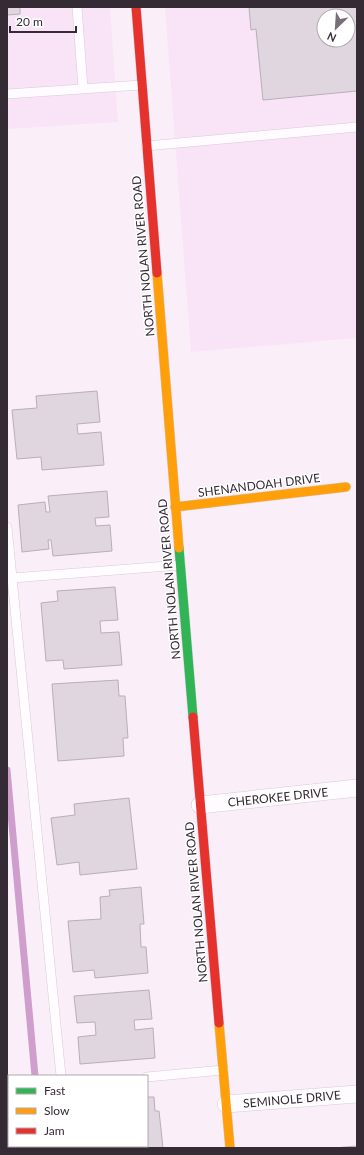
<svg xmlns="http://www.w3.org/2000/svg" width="364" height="1155" viewBox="0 0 364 1155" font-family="Lato,sans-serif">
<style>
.built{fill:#f9e3f7;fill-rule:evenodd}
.green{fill:#fcdbfa}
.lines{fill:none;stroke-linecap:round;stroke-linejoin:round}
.stream{stroke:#cf9ecd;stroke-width:7}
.building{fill:#e0d6df;stroke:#b9afb8;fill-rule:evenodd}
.lane-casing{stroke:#d6ccd5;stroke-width:10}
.street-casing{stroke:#d6ccd5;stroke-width:18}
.fast-casing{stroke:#d6ccd5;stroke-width:10}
.slow-casing{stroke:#d6ccd5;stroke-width:10}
.jam-casing{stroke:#d6ccd5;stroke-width:10}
.lane{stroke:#fefcfe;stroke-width:9}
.street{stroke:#fefcfe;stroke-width:17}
.fast{stroke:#30b455;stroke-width:9}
.slow{stroke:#ff9f0a;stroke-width:9}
.jam{stroke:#e5322d;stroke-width:9}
.labels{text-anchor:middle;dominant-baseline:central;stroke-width:3;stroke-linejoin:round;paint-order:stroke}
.street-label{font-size:12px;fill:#342b34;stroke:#fff}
</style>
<rect width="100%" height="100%" fill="#faeef9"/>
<path class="built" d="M7 7H110L118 122 7 129Z
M165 7H357V338L191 352ZM324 16H348V40H324Z"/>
<path class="green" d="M9 1101V1146H25V1148H7V1102Z"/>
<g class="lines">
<path class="stream" d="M7 770 35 1076
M41 1146V1148"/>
</g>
<path class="building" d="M7 7H20V14L7 15Z
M249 7H357V91L263 100 256 29 251 30ZM324 16H348V40H324Z
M97 391 100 422 77 424 78 434 101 432 104 465 42 470 41 457 17 459 12 410 37 408 36 396Z
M107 491 109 517 95 518 96 526 110 525 112 551 53 556 51 540H48L49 549 22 552 18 505 45 502 46 512H50L48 496Z
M115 587 118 620 100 621 101 633 119 632 122 665 64 669 63 660 46 661 41 603 58 601 57 591Z
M118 680 119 696H125L128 738H123L124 756 58 761 52 684Z
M129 798 137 869 80 875 79 862 57 865 51 818 75 815 74 804Z
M141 887 144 924H140L141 947H146L148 973 95 978 94 970 73 972 68 921 101 919 100 897 110 896 109 890Z
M149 990 152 1019 134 1020 135 1030 153 1028 155 1058 80 1064 78 1037 96 1035 95 1022 77 1023 74 996Z
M147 1097H154L155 1111H159L163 1148H96V1146H147Z
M357 1146V1148H334Z"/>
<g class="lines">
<g class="lane-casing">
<path id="lane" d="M77 7 83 88
M7 94 141 85
M146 146 357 127
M7 527 61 1076
M12 578 181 565
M147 1077 223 1070
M68 1146V1148"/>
</g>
<g class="street-casing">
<path id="street" d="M200 805 357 788
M226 1104 357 1094"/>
</g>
<g class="fast-casing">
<path id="fast" d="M179 548 193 717"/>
</g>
<g class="slow-casing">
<path id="slow" d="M157 273 179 548
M175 507 346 487
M219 1023 230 1148"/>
</g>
<g class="jam-casing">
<path id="jam" d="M136 7 157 273
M193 717 219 1023"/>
</g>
<use href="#lane" class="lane"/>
<use href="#street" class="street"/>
<use href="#fast" class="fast"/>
<use href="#slow" class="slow"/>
<use href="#jam" class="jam"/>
</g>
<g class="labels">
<g class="street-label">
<text transform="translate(143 256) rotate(-95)">NORTH NOLAN RIVER ROAD</text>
<text transform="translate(259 485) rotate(-7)">SHENANDOAH DRIVE</text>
<text transform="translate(169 579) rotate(-95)">NORTH NOLAN RIVER ROAD</text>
<text transform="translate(278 797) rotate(-6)">CHEROKEE DRIVE</text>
<text transform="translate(196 902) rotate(-95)">NORTH NOLAN RIVER ROAD</text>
<text transform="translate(292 1099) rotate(-5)">SEMINOLE DRIVE</text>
</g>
</g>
<rect width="364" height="1155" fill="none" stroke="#342b34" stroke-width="16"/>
<rect x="8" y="1075" width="140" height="72" fill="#ffffff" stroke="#aeaaae"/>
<rect x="16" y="1088" width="20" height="6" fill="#30b455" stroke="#aeaaae"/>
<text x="44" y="1095" font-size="12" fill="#342b34">Fast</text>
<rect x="16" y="1108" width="20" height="6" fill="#ff9f0a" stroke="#aeaaae"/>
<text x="44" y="1115" font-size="12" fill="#342b34">Slow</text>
<rect x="16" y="1128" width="20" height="6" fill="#e5322d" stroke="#aeaaae"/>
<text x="44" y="1135" font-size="12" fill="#342b34">Jam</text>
<g transform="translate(336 28) rotate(205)"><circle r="19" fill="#ffffff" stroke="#aeaaae"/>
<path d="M0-3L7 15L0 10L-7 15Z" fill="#796f79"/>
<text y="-6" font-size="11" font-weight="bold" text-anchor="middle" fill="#342b34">N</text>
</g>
<path d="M10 26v6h66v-6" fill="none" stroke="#342b34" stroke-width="2"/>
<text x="16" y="26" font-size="12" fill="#342b34" stroke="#ffffff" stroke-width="3" paint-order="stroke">20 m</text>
</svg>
